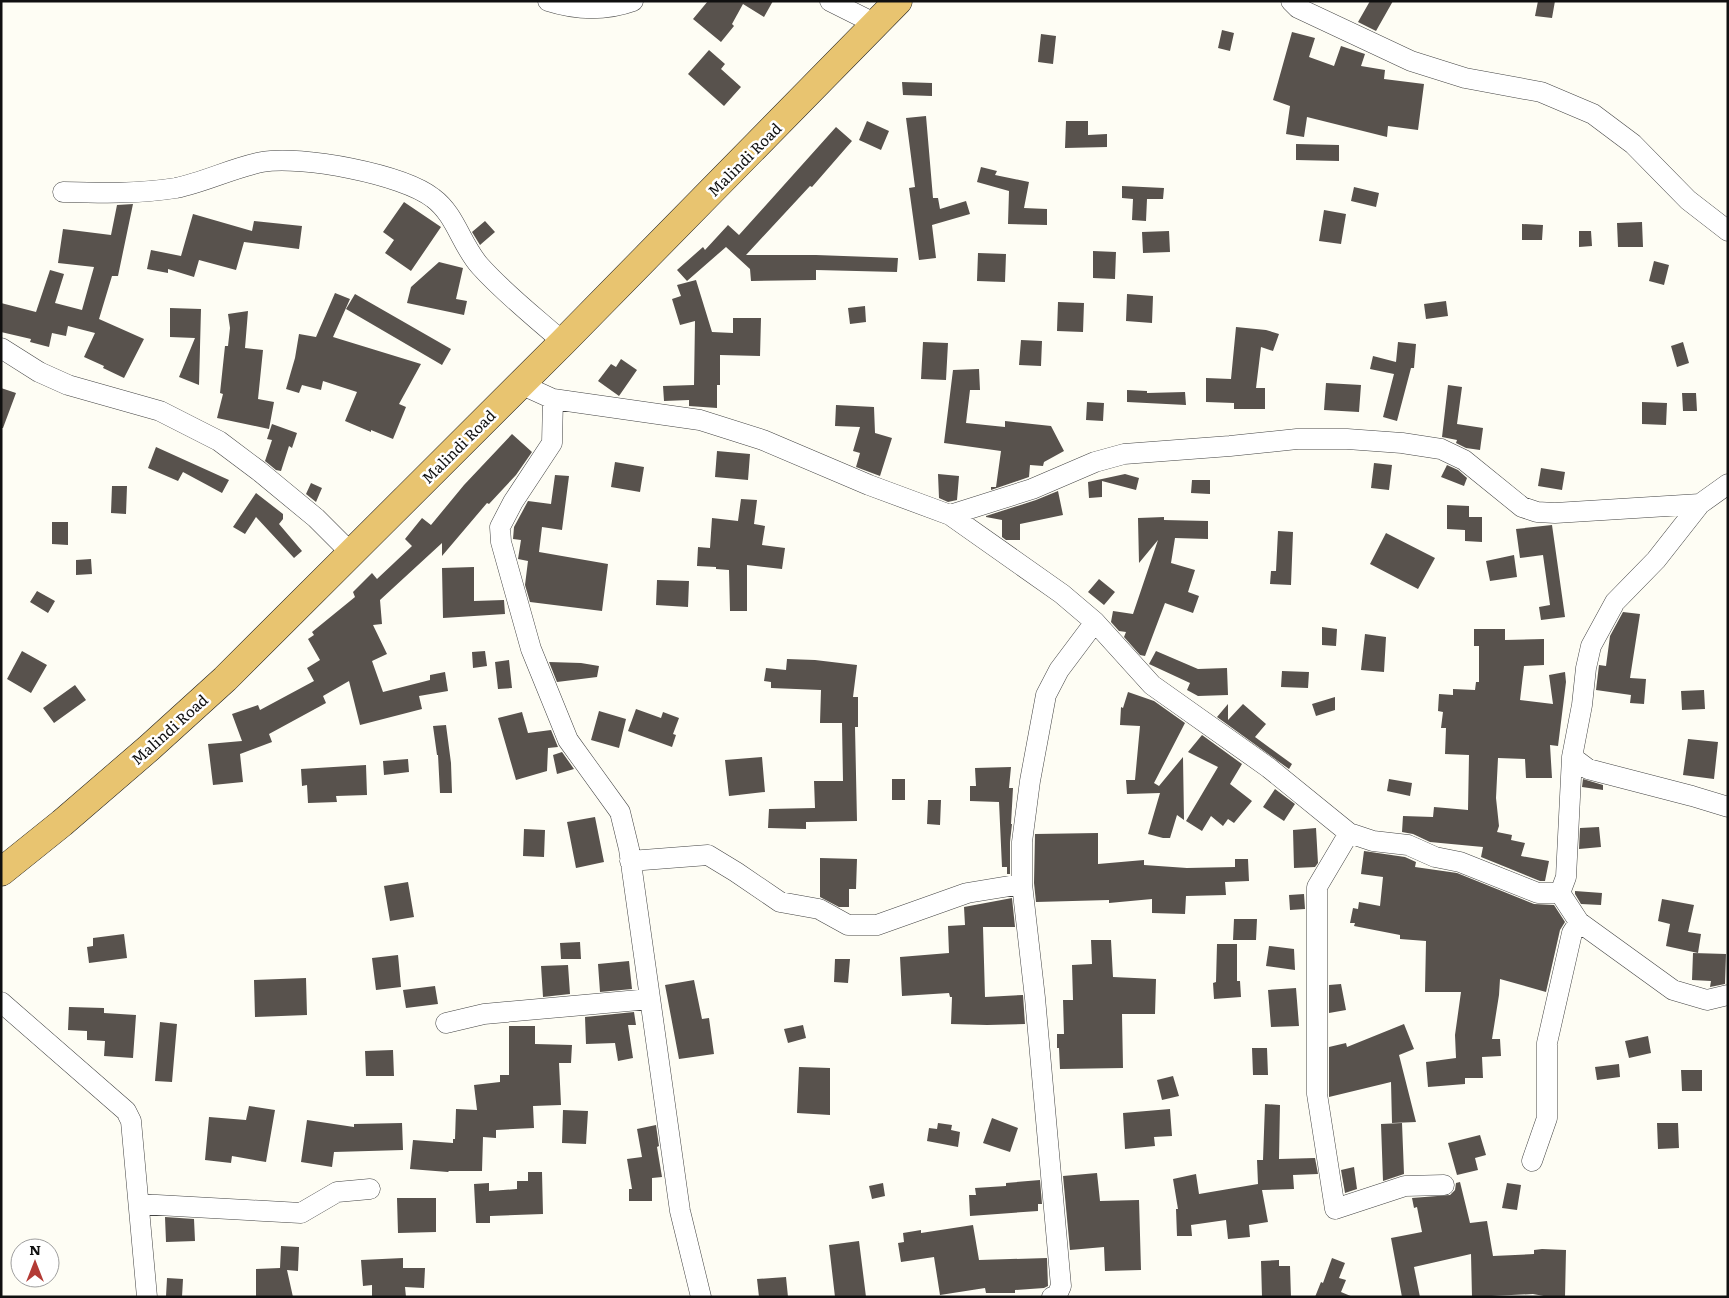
<svg xmlns="http://www.w3.org/2000/svg" width="1729" height="1298" viewBox="0 0 1729 1298" font-family="Literata,serif">
<style>
.building{fill:#58524d}
.lines{fill:none;stroke-linecap:round;stroke-linejoin:round}
.minor-casing{stroke:#434343;stroke-width:21}
.trunk-casing{stroke:#212121;stroke-width:29}
.minor{stroke:#fff;stroke-width:20}
.trunk{stroke:#e8c470;stroke-width:28}
.labels{text-anchor:middle;dominant-baseline:central;stroke-width:5;stroke-linejoin:round;paint-order:stroke}
.street-label{font-size:15px;fill:#101010;stroke:#fff}
</style>
<rect width="100%" height="100%" fill="#fefdf4"/>
<path class="building" d="M708 1H773L764 17 743 4 732 24 734 26 721 42 693 19Z
M1370 1H1393L1376 31 1358 22Z
M1538 1H1555L1552 18 1535 16Z
M1222 30 1234 33 1230 51 1218 48Z
M1292 32 1315 38 1309 57 1334 66 1341 46 1365 54 1361 66 1385 70 1384 79 1424 84 1418 130 1388 126 1387 137 1307 117 1304 137 1286 134 1290 106 1273 100Z
M1041 34 1056 36 1053 64 1038 62Z
M709 50 725 64 721 69 741 87 724 106 688 74Z
M902 82 932 83V96L903 95Z
M926 116 933 198H938L940 209 966 201 970 214 932 225 936 258 919 260 909 188 915 187 906 118Z
M867 121 889 131 881 150 859 140Z
M1066 121H1088V135L1107 134V147L1065 148Z
M836 127 852 141 812 187 810 186 746 255H816L898 258 897 272 816 270V280L751 281 750 269 726 247 687 281 677 270 703 247 705 250 728 225 739 235Z
M1296 144 1339 145V161L1296 160Z
M981 167 997 171 995 175 1029 182 1024 208 1047 209V225L1008 224 1009 191 977 182Z
M1122 186 1164 188 1163 199H1147L1146 221 1132 220 1133 199 1122 198Z
M1354 187 1379 193 1376 207 1351 201Z
M404 202 441 227 411 271 385 253 394 240 383 232Z
M133 204 118 276H112L99 319 144 339 124 378 103 368 104 366 84 357 95 333 68 326 66 336 52 333 49 347 30 342 31 339 1 332V303L36 312 50 270 64 274 55 303 82 310 94 267 58 263 63 229 111 235 117 205Z
M1324 210 1346 214 1341 244 1319 241Z
M193 214 252 231 254 221 302 226 299 249 244 242 236 270 199 260 194 277 168 269V273L147 269 151 250 181 256Z
M485 221 495 232 480 245 472 232Z
M1642 222 1643 247H1618L1617 223Z
M1522 224 1543 225 1542 240H1522Z
M1169 231 1170 252 1143 253 1142 232Z
M1579 231H1591L1592 246 1579 247Z
M1093 251 1116 252 1115 279 1093 278Z
M978 253 1006 254 1005 282 977 281Z
M1654 261 1669 265 1664 285 1649 281Z
M439 262 463 268 456 299 467 301 464 315 407 303 411 287Z
M696 280 712 332 733 333V318H761L760 356 720 355V385H717V408L689 406V400L664 401 663 386 694 385 695 321 680 325 672 299 681 296 677 285Z
M335 293 350 299 333 337 421 364 399 404 406 407 393 439 371 430V432L345 421 357 392 323 381 321 390 302 385 299 393 286 389 295 358 299 334 316 337Z
M355 294 451 349 442 365 346 309Z
M1127 294 1153 296 1152 323 1126 321Z
M1446 301 1448 316 1426 319 1424 304Z
M1058 302 1084 303 1083 332 1057 331Z
M865 306 866 322 850 324 848 308Z
M170 308 201 309 199 385 179 377 195 338 170 337Z
M248 311 245 348 263 350 258 399 274 402 269 429 217 418 223 394 220 393 225 346H228L230 328 228 314Z
M1236 327 1266 330 1279 334 1273 351 1261 347 1256 388H1265V409H1234V403L1206 402V378L1231 379Z
M1021 340 1042 341 1041 366 1019 365Z
M923 342 948 343 946 380 921 379Z
M1398 342 1416 344 1414 368H1411L1397 421 1383 417 1394 374 1370 369 1373 356 1396 362Z
M1683 342 1689 363 1677 367 1671 346Z
M621 359 637 370 619 396 598 381 611 364 616 367Z
M979 369 980 390H970L966 423 1005 427V421L1051 426 1064 451 1044 462 1043 466 1030 465 1029 477 991 490V487H996L1001 451 944 443 953 370Z
M1326 383 1361 385 1359 412 1324 410Z
M1448 385 1462 387 1457 424 1483 428 1480 450 1466 448 1456 443 1457 440 1442 437Z
M1 388 16 393 3 428H1Z
M1127 390 1147 391V393L1185 392 1186 405 1127 402Z
M1682 393H1696L1697 411H1683Z
M1087 402 1104 403 1103 421 1086 420Z
M1642 402 1667 403 1666 425 1642 424Z
M836 405 874 407 875 433 892 438 880 476 856 467 860 453 853 451 860 427 835 426Z
M272 424 297 433 292 448 289 446 281 471 276 470 265 461 272 440 267 439Z
M512 434 532 452 516 475 489 504 487 503 442 556V543L380 600 382 624 373 625 387 654 372 661 383 692 430 680V675L445 672 448 691 419 696 422 709 360 725 349 681 323 696 326 703 269 734 272 742 240 754 243 782 213 785 208 744 242 741 232 714 258 705 260 710 314 681 307 668 320 660 308 639 314 635 312 632 355 597 353 592 372 573 377 579 412 546 405 539 422 518 431 525 464 485Z
M156 447 229 480 222 493 183 472 178 481 148 468Z
M717 451 750 454 748 480 715 477Z
M615 462 644 467 640 492 611 487Z
M1374 463 1392 465 1389 490 1371 488Z
M1447 465 1458 470 1467 478 1464 486 1441 477Z
M1541 468 1565 472 1562 490 1538 486Z
M938 474 959 476 957 500 948 502 939 498Z
M1125 474 1139 478 1136 490 1102 481V497L1089 498 1088 482Z
M555 475 569 476 562 530 542 527 539 552 608 564 602 611 530 602 525 585 528 561 518 559 521 540 513 539 514 527 528 501 551 504Z
M1192 480H1210V494L1191 493Z
M311 483 322 488 316 502 306 494Z
M112 486H127L126 514 111 513Z
M1058 491 1063 515 1020 524V540H1006L1002 537V520L986 517V516L1036 500Z
M256 493 283 514V519L279 524 302 551 294 558 256 517 245 534 233 527Z
M741 499 757 500 754 524 765 526 762 545 785 548 782 569 747 565V611H730L729 570 716 569V567L697 566 698 547 710 548 712 518 738 521Z
M1447 505 1469 506V517H1482V542L1465 541V530L1447 529Z
M1164 517V520L1208 521V539L1175 538 1171 563 1195 570 1188 592 1199 596 1193 613 1165 603 1145 656 1140 655 1124 637 1126 632 1119 631 1111 622 1113 611 1133 614 1158 540 1139 563 1138 518Z
M52 522H68V545L52 544Z
M1552 525 1565 617 1541 620 1539 607 1550 605 1543 555 1520 558 1516 529Z
M1278 531 1293 532 1291 585 1270 584 1271 571H1276Z
M1386 533 1435 558 1418 589 1370 564Z
M1514 555 1517 577 1490 581 1486 561Z
M91 559 92 574 76 575V560Z
M474 567V601L504 600 505 614 443 618 442 568Z
M1099 579 1115 592 1104 605 1088 592Z
M657 580 689 581 688 607 656 605Z
M37 591 55 601 48 613 30 602Z
M1623 612 1640 614 1630 678 1646 679 1644 704 1630 703 1631 695 1596 690 1599 665 1606 666 1610 636Z
M1322 627 1337 629 1336 646 1322 645Z
M1474 629H1505V640L1544 639V665L1524 666 1520 700 1553 704 1549 675 1565 672 1566 682 1558 746 1550 745 1552 778H1526L1525 759 1498 758 1496 798 1499 826 1497 832 1512 835 1511 840 1525 843 1521 856 1549 861 1545 881H1540L1481 857 1483 847 1430 842 1413 834 1402 832 1403 816 1433 817 1434 807 1468 810 1469 755 1445 754 1446 728H1441L1443 712 1438 711 1439 694 1453 695V689L1475 690 1476 682H1479V646H1474Z
M1365 634 1386 637 1384 672 1361 670Z
M22 651 47 665 31 693 7 679Z
M485 651 487 666 473 668 472 652Z
M1156 651 1198 669 1227 668 1228 695 1198 696 1187 690 1190 683 1149 664Z
M787 659 815 660 857 665 853 697H858V727H855L857 821 806 822V829L768 828 769 809 815 808 814 781H843L842 723H820L821 690 771 688V682L764 681 766 668 786 670Z
M509 660 512 688 498 689 495 662Z
M549 662 581 663 599 666 597 677 557 682Z
M1282 671 1309 672 1308 688 1281 687Z
M75 685 86 700 54 723 43 708Z
M1704 690 1705 709 1682 710 1681 691Z
M1128 692 1154 701 1185 723 1154 783 1159 786 1183 757 1184 820 1177 815 1170 838H1163L1148 834 1160 793 1127 794 1126 780H1135L1140 726 1120 725 1121 707 1123 708Z
M1335 697V710L1316 716 1312 704Z
M1228 704V720L1243 704 1266 724 1255 737 1292 764 1289 769 1217 717Z
M636 709 661 718 663 712 679 718 673 734 676 735 672 747 628 731Z
M599 711 626 719 619 748 591 740Z
M522 712 528 733 551 730 558 747 548 748 547 771 516 780 498 718Z
M446 725 451 763 452 793H440L438 755H437L433 726Z
M1202 735 1242 764 1230 784 1252 801 1234 823 1228 819 1223 826 1211 816 1202 831 1186 821 1218 767 1188 752Z
M1688 739 1718 742 1714 779 1683 775Z
M562 752 574 769 557 774 553 755Z
M762 757 765 792 729 796 725 760Z
M408 759 409 772 384 775 383 761Z
M366 765 367 795 336 796 337 802 308 803 307 785 302 786 301 769Z
M1011 767 1009 788H1013L1011 824H1012L1010 842V874H1007V867H1002L999 802 970 801V786H976L975 768Z
M892 779H905V800H892Z
M1389 779 1412 783 1410 796 1387 791Z
M1583 779 1603 785V790L1582 787Z
M1275 789 1295 804 1284 821 1263 807Z
M928 800H941L940 825 927 824Z
M595 817 604 862 576 868 567 822Z
M1599 827 1601 847 1579 849 1580 828Z
M1316 828 1318 863 1315 867 1294 868 1293 830Z
M524 829 545 830 544 857 523 856Z
M1098 833V864L1144 860V865L1187 868 1235 867V859H1248L1249 881 1225 882 1226 895 1186 896 1185 914 1152 913V899L1109 903V900L1036 902 1034 883 1035 834Z
M1364 851 1405 857 1416 862 1415 867 1457 873 1534 904 1554 905 1565 922 1560 930 1546 992 1500 979 1499 995 1492 1039H1500L1501 1056 1482 1057 1483 1078H1465V1084L1428 1087 1426 1062 1456 1058 1455 1035 1461 992H1425L1426 941 1400 939V935L1354 926 1355 923H1350L1353 908 1358 909 1359 902 1380 906 1383 877 1361 874Z
M820 858 857 859 856 889H849V907H839L820 897Z
M408 882 414 917 390 921 384 886Z
M1575 891 1602 893 1601 905 1581 904 1575 894Z
M1304 894 1305 909 1290 910 1289 895Z
M1012 898 1015 927H983L985 997 1023 995 1025 1024 987 1025 951 1024 952 997H950L949 993 902 996 900 957 949 953 948 926 965 925 964 907Z
M1662 899 1694 905 1688 932 1701 934 1698 953 1666 946 1670 924 1658 921Z
M1234 919H1257L1256 940H1233Z
M124 934 127 958 89 963 87 947 93 946V938Z
M1091 940H1111L1113 977 1156 979 1155 1014H1122L1123 1068 1060 1069 1059 1048H1057V1034H1064L1063 1000H1073L1072 965 1092 964Z
M580 942 581 959H561L560 943Z
M1217 944H1237V981H1240L1241 997 1214 999 1213 983 1216 982Z
M1269 946 1294 949 1295 970 1266 966Z
M1693 953 1726 954 1725 984 1710 987 1711 981 1692 980Z
M398 955 401 987 376 990 372 958Z
M835 959H850L848 983 834 982Z
M629 961 632 989 600 992 598 964Z
M568 965 570 994 543 997 541 966Z
M306 978 307 1015 255 1017 254 980Z
M694 980 702 1019 709 1018 714 1054 679 1059 665 985Z
M1341 984 1346 1010 1329 1013V985Z
M435 986 438 1004 406 1008 403 990Z
M1296 988 1299 1026 1271 1027 1268 990Z
M69 1007 104 1008V1013L136 1015 133 1058 104 1056 105 1041 87 1040V1031L68 1030Z
M634 1012 636 1025H628L633 1058 618 1061 615 1043 586 1044 585 1017Z
M160 1022 177 1024 172 1082 155 1081Z
M1404 1024 1414 1049 1399 1055 1416 1122 1392 1123 1391 1082 1329 1097V1047L1346 1043 1347 1047Z
M803 1025 806 1038 788 1043 784 1029Z
M509 1026H535V1044L572 1045 571 1063H559L561 1105 533 1106 534 1128 496 1130V1138L483 1137 482 1171H449L448 1172 410 1169 413 1140 453 1143V1139H455L456 1109 477 1110 474 1085 500 1082V1075H509Z
M1648 1036 1651 1053 1629 1058 1625 1041Z
M1252 1048H1267L1268 1075H1253Z
M393 1050 394 1076H366L365 1051Z
M1619 1064 1620 1077 1597 1080 1595 1067Z
M799 1067 830 1068V1115L797 1113Z
M1681 1070H1702V1091H1682Z
M1173 1076 1179 1096 1162 1100 1157 1080Z
M1265 1104 1280 1105 1279 1159 1315 1158 1318 1174 1293 1175 1294 1189 1262 1190 1268 1222 1249 1225 1250 1237 1228 1239 1226 1220 1191 1225 1192 1236H1177L1176 1209H1178L1173 1179 1196 1174 1199 1194 1258 1184 1257 1160H1263Z
M249 1106 275 1110 266 1162 232 1156 231 1163 205 1160 209 1117 246 1120Z
M1170 1109 1172 1136 1154 1137 1155 1146 1125 1149 1123 1113Z
M563 1110 588 1111 586 1144 562 1143Z
M992 1118 1018 1128 1010 1152 983 1143Z
M307 1120 354 1127V1124L402 1123 403 1150 334 1152 332 1167 301 1162Z
M938 1123 952 1125 951 1130 960 1132 958 1147 927 1141 929 1128 937 1129Z
M1402 1123 1404 1174 1383 1181 1381 1124Z
M1657 1123H1678L1679 1148 1658 1149Z
M656 1125 659 1146 657 1147 662 1177 652 1178V1201H629V1189H632L627 1159 642 1157 637 1129Z
M1480 1135 1486 1155 1475 1158 1478 1170 1457 1175 1448 1143Z
M1354 1167 1357 1189 1345 1193 1341 1170Z
M528 1172H542L543 1214 490 1216V1223H476L474 1184 489 1183V1191L517 1189V1181H528Z
M1097 1173 1100 1201 1139 1200 1141 1270 1105 1271 1104 1247 1070 1250 1063 1176Z
M1040 1180 1042 1204H1038V1211L970 1216 969 1195H976L975 1188 1006 1186V1183Z
M1460 1182 1470 1223 1487 1221 1493 1256 1534 1254V1250L1542 1249 1566 1250 1565 1297H1549L1533 1294 1472 1297 1471 1254 1414 1267 1420 1297H1402L1391 1238 1422 1232 1417 1207 1414 1208 1412 1198 1450 1195 1455 1190 1456 1183Z
M883 1183 885 1196 872 1199 869 1186Z
M1507 1183 1521 1185 1517 1210 1502 1208Z
M397 1198H436V1232L398 1233Z
M165 1217 194 1219 195 1241 166 1242Z
M973 1225 979 1260 1047 1258 1048 1286 1044 1288 1015 1290V1293H986L985 1288 940 1295 934 1257 901 1262 898 1243 904 1242 903 1233 921 1230V1233Z
M859 1241 866 1297H835L829 1245Z
M281 1246 299 1247 298 1271 287 1270 293 1297H256V1269L280 1268Z
M403 1258V1268H425L424 1288 405 1287 406 1297H372V1285L363 1286 361 1260Z
M1332 1258 1345 1263 1339 1278 1346 1280 1341 1292 1353 1297H1315L1321 1282 1323 1283Z
M1279 1260V1266H1290L1291 1297H1262L1261 1261Z
M786 1277 788 1297H759L757 1279Z
M167 1278 183 1279 182 1297 166 1296Z"/>
<g class="lines">
<g class="minor-casing">
<path id="minor" d="M548 1C576 10 605 11 633 1
M830 1 876 24
M1291 1 1298 8 1411 61 1465 78 1541 92 1593 114 1633 144 1688 200 1728 231
M63 192C100 193 138 194 176 188 205 182 232 168 262 162 301 155 402 174 433 198 456 215 461 245 480 266 505 294 535 317 563 342
M1 348 39 372 68 385 160 411 219 441 259 471 316 518 351 553
M520 384 553 399 700 420 763 440 869 485 950 515 1032 489 1095 462 1124 454 1230 446 1297 439H1347L1402 443 1441 449 1464 460 1522 507 1537 512 1555 513 1700 504
M553 399 552 443 513 502 500 527 501 542 531 649 568 740 620 812 629 849 680 1211 701 1297
M1728 484 1700 504 1656 560 1615 602 1591 646 1586 668 1582 705 1572 757 1566 877 1560 893 1579 922 1673 990 1707 1000 1728 995
M950 515 1062 594 1095 622 1152 685 1269 768 1349 833 1373 841 1408 845 1435 857 1460 862 1538 893H1560
M1572 757 1588 769 1692 796 1728 807
M1349 833 1317 887V1094L1335 1209 1405 1186 1444 1185
M630 861 708 855 736 872 780 902 819 909 848 925H877L967 893 1022 884
M1 1002 126 1111 131 1121 147 1297
M446 1023 484 1014 650 999
M1532 1161 1547 1118V1043L1572 933 1579 922
M139 1204 301 1213 337 1192 370 1189
M1052 1297 1057 1295 1061 1286 1035 998 1022 884V842L1030 781 1046 695 1059 670 1095 622"/>
</g>
<g class="trunk-casing">
<path id="trunk" d="M1 872 62 823 149 748 225 679 563 342 898 1"/>
</g>
<use href="#minor" class="minor"/>
<use href="#trunk" class="trunk"/>
</g>
<g class="labels">
<g class="street-label">
<text transform="translate(744 159) rotate(-45)">Malindi Road</text>
<text transform="translate(458 446) rotate(-45)">Malindi Road</text>
<text transform="translate(169 729) rotate(-42)">Malindi Road</text>
</g>
</g>
<rect width="1729" height="1298" fill="none" stroke="#101010" stroke-width="5"/>
<g transform="translate(35 1263)"><circle r="24" fill="#ffffff" stroke="#9f9f9f"/>
<path d="M0-4L9 19L0 12L-9 19Z" fill="#b33b35"/>
<text y="-8" font-size="14" font-weight="bold" text-anchor="middle" fill="#101010">N</text>
</g>
</svg>
